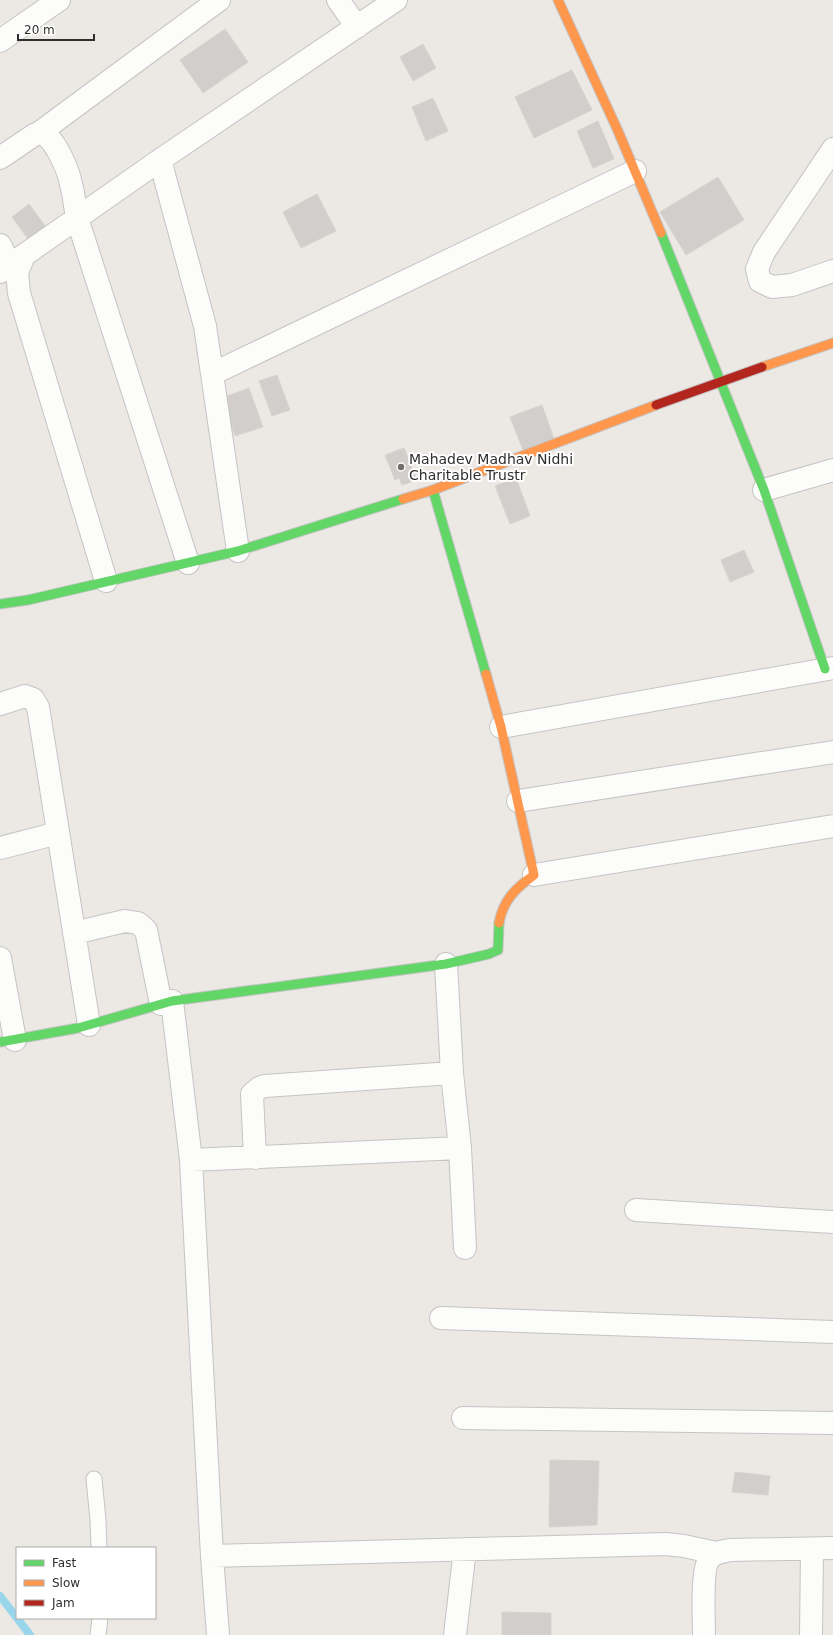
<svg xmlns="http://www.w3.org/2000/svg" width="833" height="1635" viewBox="0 0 833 1635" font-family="'DejaVu Sans',sans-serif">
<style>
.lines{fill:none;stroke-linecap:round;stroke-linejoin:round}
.stream{stroke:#99d6ec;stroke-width:8}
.building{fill:#d1cecb;stroke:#d7d4d0}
.lane-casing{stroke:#c5c4c5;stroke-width:17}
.street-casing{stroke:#c5c4c5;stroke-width:24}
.fast-casing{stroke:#c5c4c5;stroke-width:11}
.slow-casing{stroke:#c5c4c5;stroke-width:11}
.jam-casing{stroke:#c5c4c5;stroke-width:11}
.lane{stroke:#fcfcfb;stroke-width:15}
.street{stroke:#fcfcfb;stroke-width:22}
.fast{stroke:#63d668;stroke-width:9}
.slow{stroke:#ff974d;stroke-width:9}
.jam{stroke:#b3261e;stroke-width:9}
.poi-dot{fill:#706f6e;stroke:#fff;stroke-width:1.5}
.labels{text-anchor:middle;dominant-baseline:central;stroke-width:4;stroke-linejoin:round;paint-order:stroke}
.poi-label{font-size:14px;fill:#2e2e2e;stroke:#fff;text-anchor:start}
</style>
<rect width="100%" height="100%" fill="#ece8e4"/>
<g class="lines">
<path class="stream" d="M0 1596 30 1635"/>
</g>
<path class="building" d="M225 29 248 62 203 93 180 60Z
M423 44 436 68 413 81 400 57Z
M572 70 592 110 534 138 515 97Z
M433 98 448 131 426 141 412 107Z
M598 121 614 159 593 168 577 131Z
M718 177 744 220 686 255 660 212Z
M317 194 336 231 301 248 283 212Z
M29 204 48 230 31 243 12 217Z
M277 375 290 410 272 416 259 381Z
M249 388 263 427 235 436 222 398Z
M542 405 554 439 523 450 510 417Z
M404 448 417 480 402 485 399 478 395 480 385 455Z
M516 478 530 516 510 524 495 486Z
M744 550 754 572 730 582 721 560Z
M550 1460 599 1461 597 1525 549 1527Z
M735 1472 770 1476 768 1495 732 1492Z
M502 1612 551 1613V1635H502Z"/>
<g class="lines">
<g class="lane-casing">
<path id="lane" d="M94 1479 98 1520 99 1548
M98 1635 100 1618"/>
</g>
<g class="street-casing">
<path id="street" d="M338 0 357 27
M0 41 59 0
M39 133 219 0
M833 149 764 252 757 269 760 281 772 287 792 285 833 271
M0 158 34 135C37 134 39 132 43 134 55 138 69 172 71 184 74 195 75 207 77 218L188 563
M160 160 205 326 238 551
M0 245 10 265
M24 256 17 272 19 293 106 581
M0 272 160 160 396 0
M212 374 635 171
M764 490 833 470
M0 704 25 696 33 699 38 707 89 1025
M501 727 833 668
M518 801 833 752
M0 848 58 833
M534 875 833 826
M74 933 125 921 138 923 146 930 161 1004
M0 958 15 1040
M446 964 452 1073 460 1148 465 1248
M172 1001 191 1160 212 1556 218 1635
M255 1158 252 1094 259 1088 265 1086 452 1073
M191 1160 460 1148
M636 1210 833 1222
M441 1318 833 1332
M463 1418 833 1423
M212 1556 666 1544 684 1546 716 1553
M455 1635 465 1549
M704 1635C704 1620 701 1567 710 1558 715 1552 722 1552 730 1550L833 1548
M811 1635 812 1549"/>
</g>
<g class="fast-casing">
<path id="fast" d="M661 233 764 490 825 669
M433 490 486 674
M0 604 28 600 238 551 403 499
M0 1042 78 1028 172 1001 446 964 489 954 498 950 499 923"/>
</g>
<g class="slow-casing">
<path id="slow" d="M558 0 618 131 661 233
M762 367 833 343
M403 499 433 490 656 405
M486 674 501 727 534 875C516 888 503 900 499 923"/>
</g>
<g class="jam-casing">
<path id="jam" d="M656 405 762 367"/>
</g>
<use href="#lane" class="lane"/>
<use href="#street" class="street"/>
<use href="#fast" class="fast"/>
<use href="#slow" class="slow"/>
<use href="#jam" class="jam"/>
</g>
<circle class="poi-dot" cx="401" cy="467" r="4"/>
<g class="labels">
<g class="poi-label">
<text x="409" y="459">Mahadev Madhav Nidhi<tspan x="409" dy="16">Charitable Trustr</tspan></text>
</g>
</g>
<rect x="16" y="1547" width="140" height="72" fill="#ffffff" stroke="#ababab"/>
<rect x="24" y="1560" width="20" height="6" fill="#63d668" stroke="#ababab"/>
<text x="52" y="1567" font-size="12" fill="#2e2e2e">Fast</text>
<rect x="24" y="1580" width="20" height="6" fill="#ff974d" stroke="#ababab"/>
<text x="52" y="1587" font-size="12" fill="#2e2e2e">Slow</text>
<rect x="24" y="1600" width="20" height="6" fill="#b3261e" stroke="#ababab"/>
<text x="52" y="1607" font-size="12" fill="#2e2e2e">Jam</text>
<path d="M18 34v6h76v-6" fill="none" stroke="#2e2e2e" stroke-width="2"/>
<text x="24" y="34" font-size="12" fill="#2e2e2e" stroke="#ffffff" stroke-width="3" paint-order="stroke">20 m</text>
</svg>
